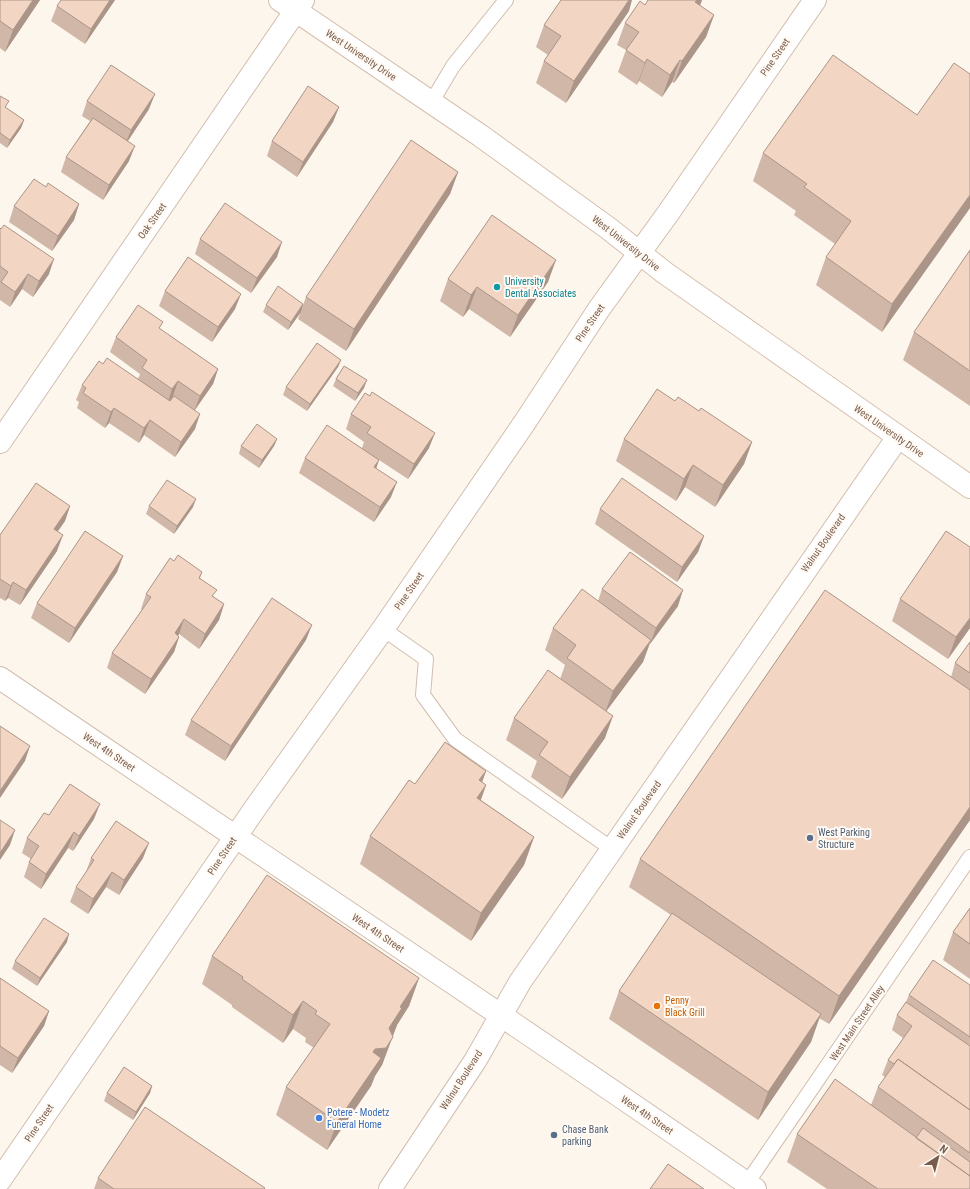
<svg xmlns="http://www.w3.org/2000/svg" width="970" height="1189" viewBox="0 0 970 1189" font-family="'Roboto Condensed',sans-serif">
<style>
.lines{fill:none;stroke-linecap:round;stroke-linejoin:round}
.lane-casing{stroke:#d1beb0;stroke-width:16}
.street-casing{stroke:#d1beb0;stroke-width:24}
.secondary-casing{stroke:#d6c0b0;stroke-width:24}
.lane{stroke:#fff;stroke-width:14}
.street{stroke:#fff;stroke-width:22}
.secondary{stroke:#fff;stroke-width:22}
.wall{fill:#d1b7a8}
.shaded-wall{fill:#aa9588}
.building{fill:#f3d5c3;stroke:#aa9588}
.culture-dot{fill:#0f9aa8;stroke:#fffaf3;stroke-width:1.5}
.service-dot{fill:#5c6f8a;stroke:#fffaf3;stroke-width:1.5}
.food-dot{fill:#e8710a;stroke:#fffaf3;stroke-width:1.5}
.shop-dot{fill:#3f7fe0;stroke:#fffaf3;stroke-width:1.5}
.labels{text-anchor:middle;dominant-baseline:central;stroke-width:4;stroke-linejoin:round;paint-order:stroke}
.street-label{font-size:10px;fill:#7a5c4d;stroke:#fffaf3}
.culture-label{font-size:10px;fill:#0d838f;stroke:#fffaf3;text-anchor:start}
.service-label{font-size:10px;fill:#4e5e75;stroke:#fffaf3;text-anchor:start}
.food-label{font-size:10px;fill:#c56008;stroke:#fffaf3;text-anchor:start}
.shop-label{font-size:10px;fill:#366cbe;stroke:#fffaf3;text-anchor:start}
</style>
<rect width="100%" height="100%" fill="#fdf6ec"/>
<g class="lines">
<g class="lane-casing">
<path id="lane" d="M431 103 453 66 506 0
M383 629 426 659 423 695 455 739 612 849
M743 1189 970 857"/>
</g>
<g class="street-casing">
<path id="street" d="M0 442 303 0
M0 678C252 849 506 1016 755 1189
M0 1180 256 807 383 629 525 422 599 309 669 212 815 0
M390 1189 475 1061 520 982 898 437"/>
</g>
<g class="secondary-casing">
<path id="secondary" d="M280 0 481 136 608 228 665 273 970 487"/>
</g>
<use href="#lane" class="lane"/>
<use href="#street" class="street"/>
<use href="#secondary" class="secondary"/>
</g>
<path class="wall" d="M0 0H40L5 52 0 48Z
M115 0 85 44 51 21 57 6Z
M648 0H702L700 6 714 15 706 37 674 83 672 82 662 97 639 81 637 85 618 72 626 50 617 45 625 23 645 5Z
M629 11 566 103 536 83 544 61 548 55 536 47 544 25Z
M0 96 6 108 24 120 21 128 7 148 0 143Z
M87 101 149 109 128 141 129 161 103 200 61 172 66 157 90 121 82 116Z
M339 107 333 122 297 177 267 156 272 141Z
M763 153 970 208 882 332 816 285 826 257 835 244 794 215 796 211 753 181Z
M458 172 450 194 346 351 298 319 306 297Z
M46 187 79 204 74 220 52 251 9 222 14 206Z
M0 228 49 274 33 297 22 289 10 307 0 300Z
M200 239 277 257 251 293 195 254Z
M970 250V406L903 360 914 332Z
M448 279 548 282 510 337 469 309 463 317 440 301Z
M165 291 235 309 212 342 159 306Z
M303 304 301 312 288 330 263 312 266 305Z
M160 329 218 369 213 384 195 410V429L175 457 144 435 139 443 109 423 105 428 77 408 79 402 76 400 82 385 103 364 138 379 140 374 110 352 116 337Z
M341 360 338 367 307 411 283 395 286 387Z
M336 379 364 388 355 401 333 386Z
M675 401 699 411 752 442 744 464 715 507 685 487 676 501 616 461 624 439Z
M351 414 429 448 408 479 379 460 376 468 391 497 374 522 299 473 305 458 362 448 364 442 346 429Z
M277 439 274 446 259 468 239 454 241 446Z
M70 506 65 521 57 532V551L20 605 8 598 5 601 0 598V535Z
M149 506 193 507 174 534 146 514Z
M600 509 704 536 698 552 677 582 595 524Z
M123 556 117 572 69 643 31 618 37 603Z
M174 561 202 572 200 578 214 597 224 604 219 620 199 649 179 634 178 636 179 637 174 652 145 694 107 668 112 653 142 610 141 609 146 594Z
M602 589 678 606 650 644V643L643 662 606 711 605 738 562 799 531 777 537 761 506 740 514 718 560 679 565 665 545 650 553 628 598 601Z
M900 599 970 628 948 659 892 621Z
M306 640 225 761 185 735 191 720Z
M970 642V820L829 1024 819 1018 811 1042 758 1120 609 1019 619 991 671 915 629 887 640 859 951 677 955 663Z
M486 771 482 782 486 785 481 800 534 837 524 865 471 941 360 864 370 836 415 784Z
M49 815 94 819 73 851 68 848 41 889 24 877 29 862 31 859 22 853 27 838Z
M91 858H143L119 895 106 887 88 914 70 902 76 887 86 872Z
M970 908V979L943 960 953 932Z
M67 942 37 986 12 969 15 961Z
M212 956 419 978 409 1006 397 1025 382 1065 375 1076 371 1086 327 1150 276 1115 286 1087 314 1048 305 1042 306 1038 293 1029 283 1043 232 1007V1005L202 984Z
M0 978 49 1011 44 1026 12 1073 0 1065Z
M970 985V1189H827L787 1162 797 1134 871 1105 878 1087 885 1077 882 1075 888 1060 903 1038 892 1030 897 1015 906 1002 909 995Z
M152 1086 150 1093 133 1120 104 1101 107 1093Z
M98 1178 264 1189H94Z"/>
<path class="shaded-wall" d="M33 0H40L5 52 13 30Z
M110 0H115L85 44 91 29Z
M629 0H632L629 11 566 103 574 81Z
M697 0H702L700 5 687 24 695 2Z
M714 15 706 37 674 83 682 61Z
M647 59 639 81 637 85 645 63Z
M680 60 672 82 662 97 670 75Z
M155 94 149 109 125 145 131 130Z
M339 107 333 122 297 177 303 162Z
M24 120 21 128 7 148 10 140Z
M135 146 129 161 103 200 109 185Z
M458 172 450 194 346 351 354 329Z
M970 195V208L882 332 892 304Z
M79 204 74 220 52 251 58 236Z
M282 242 277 257 251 293 257 278Z
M54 259 49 274 33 297 39 281Z
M556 260 548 282 510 337 518 315Z
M28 274 22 289 10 307 15 292Z
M477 287 469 309 463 317 471 295Z
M241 294 235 309 212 342 218 327Z
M303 304 301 312 288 330 291 322Z
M341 360 338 367 307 411 310 404Z
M218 369 213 384 194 411 200 396Z
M367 380 364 388 355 401 358 393Z
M178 381 173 396 167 405 172 389Z
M114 408 109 423 105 428 111 412Z
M200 414 195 429 175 457 181 442Z
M150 420 144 435 139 443 144 428Z
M435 433 429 448 408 479 414 464Z
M277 439 274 446 259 468 262 460Z
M752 442 744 464 715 507 723 485Z
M379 460 374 475V467Z
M693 465 685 487 676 501 684 479Z
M397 482 391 497 374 522 380 507Z
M196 499 193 507 174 534 177 526Z
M70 506 65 521 49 544 54 529Z
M63 535 57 551 20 605 26 590Z
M704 536 698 552 677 582 682 567Z
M123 556 117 572 69 643 75 628Z
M13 582 8 598 5 601 11 586Z
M683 590 678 606 650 644 656 628Z
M224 604 219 620 199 649 205 634Z
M970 618V628L948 659 956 637Z
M184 619 179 634 169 649 175 633Z
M312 625 306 640 225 761 231 746Z
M179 637 174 652 145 694 151 679Z
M651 640 643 662 605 713 613 691Z
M613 716 605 738 562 799 570 777Z
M30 746 25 761 0 798V791Z
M486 771 476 799 479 780Z
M486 785 476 813 477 798Z
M100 804 94 819 73 851 79 836Z
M970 807V820L829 1024 839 996Z
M15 830 10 845 0 860V853Z
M74 832 68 848 41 889 46 874Z
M534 837 524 865 471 941 481 913Z
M149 843 143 858 119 895 124 880Z
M112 872 106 887 88 914 93 899Z
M69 934 67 942 37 986 40 978Z
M419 978 409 1006 397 1025 382 1065 375 1076 371 1086 327 1150 337 1122 373 1052 389 1028 400 1007Z
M303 1001 293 1029 283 1043 293 1015Z
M49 1011 44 1026 12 1073 18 1058Z
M821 1014 811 1042 758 1120 768 1092Z
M152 1086 150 1093 133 1120 136 1112Z"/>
<path class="building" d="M0 0H33L13 30 0 21Z
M61 0H110L91 29 57 6Z
M561 0H629L574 81 544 61 561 36 544 25Z
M648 0H697L695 2 714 15 682 61 680 60 670 75 647 59 645 63 626 50 639 32 625 23 640 1 645 5Z
M833 55 917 115 954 63 970 74V195L892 304 826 257 851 221 804 187 807 184 763 153Z
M111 65 155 94 131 130 87 101Z
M308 86 339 107 303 162 272 141Z
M0 96 9 101 5 107 24 120 10 140 0 133Z
M93 118 135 146 109 185 66 157Z
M411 140 458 172 354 329 306 297Z
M34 179 46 187 48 183 79 204 58 236 14 206Z
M225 203 282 242 257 278 200 239Z
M492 215 556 260 518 315 477 287 471 295 448 279Z
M4 225 54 259 39 281 28 274 15 292 1 282 8 272 0 266V228L1 229Z
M970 250V371L914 332Z
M188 257 241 294 218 327 165 291Z
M278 286 303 304 291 322 266 305Z
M138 305 163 322 159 328 218 369 200 396 178 381 172 389 142 368 147 360 116 337Z
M317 343 341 360 310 404 286 387Z
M107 358 170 401 174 396 200 414 181 442 150 420 144 428 114 408 111 412 83 393 86 388 82 385 99 361 103 364Z
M344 366 367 380 358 393 336 379Z
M657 389 675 401 678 397 699 411 701 408 752 442 723 485 693 465 684 479 624 439Z
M372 392 435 433 414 464 367 433 371 427 351 414 365 393 370 396Z
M257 424 277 439 262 460 241 446Z
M327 425 379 460 374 467 397 482 380 507 305 458Z
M622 478 704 536 682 567 600 509Z
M167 480 196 499 177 526 149 506Z
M36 483 70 506 54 529 63 535 26 590 13 582 11 586 0 579V535Z
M85 531 123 556 75 628 37 603Z
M946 531 970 547V618L956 637 900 599Z
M630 552 683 590 656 628 602 589Z
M178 555 202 572 199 578 217 590 212 596 224 604 205 634 184 619 175 633 179 637 151 679 112 653 151 597 146 594 170 558 174 561Z
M582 589 651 640 613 691 567 658 576 645 553 628Z
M825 590 970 690V807L839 996 640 859Z
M272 598 312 625 231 746 191 720Z
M970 642V673L955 663Z
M548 670 613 716 570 777 539 755 548 742 514 718Z
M0 726 30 746 0 791Z
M445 742 486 771 479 780 486 785 477 798 534 837 481 913 370 836 409 780 415 784Z
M70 784 100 804 79 836 74 832 46 874 29 862 39 846 27 838 44 813 49 815Z
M0 820 15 830 0 853Z
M116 821 149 843 124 880 112 872 93 899 76 887 94 860 91 858Z
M267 875 419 978 400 1007 402 1008 389 1028 393 1037 386 1048 375 1049 373 1052 381 1058 337 1122 286 1087 330 1024 315 1014 317 1011 303 1001 293 1015 242 979 243 977 212 956Z
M970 908V944L953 932Z
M672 913 821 1014 768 1092 619 991Z
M44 918 69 934 40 978 15 961Z
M933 960 970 985V1037L909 995Z
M0 978 49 1011 18 1058 0 1046Z
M906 1002 970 1046V1110L898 1059 894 1064 888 1060 912 1026 897 1015Z
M898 1059 970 1110V1153L878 1087Z
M124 1067 152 1086 136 1112 107 1093Z
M835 1079 970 1176V1189H878L797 1134Z
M145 1107 265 1188 264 1189H114L98 1178Z
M923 1128 970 1162V1176L916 1138Z
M668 1164 704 1189H650Z"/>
<circle class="culture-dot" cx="497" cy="287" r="4"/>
<g class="service-dot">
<circle cx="810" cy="838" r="4"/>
<circle cx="554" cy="1135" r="4"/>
</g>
<circle class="food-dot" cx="657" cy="1006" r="4"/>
<circle class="shop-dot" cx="319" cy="1118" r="4"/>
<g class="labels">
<g class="street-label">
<text transform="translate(361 55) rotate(34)">West University Drive</text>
<text transform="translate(775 57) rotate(-55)">Pine Street</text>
<text transform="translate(152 221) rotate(-55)">Oak Street</text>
<text transform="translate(626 243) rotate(38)">West University Drive</text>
<text transform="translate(590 323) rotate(-56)">Pine Street</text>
<text transform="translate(889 431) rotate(35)">West University Drive</text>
<text transform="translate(823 543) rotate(-55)">Walnut Boulevard</text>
<text transform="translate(409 591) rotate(-55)">Pine Street</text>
<text transform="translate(109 752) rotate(34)">West 4th Street</text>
<text transform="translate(639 810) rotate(-55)">Walnut Boulevard</text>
<text transform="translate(222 856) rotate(-56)">Pine Street</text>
<text transform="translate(378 933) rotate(34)">West 4th Street</text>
<text transform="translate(857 1023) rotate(-56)">West Main Street Alley</text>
<text transform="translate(461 1080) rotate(-57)">Walnut Boulevard</text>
<text transform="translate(647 1115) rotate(34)">West 4th Street</text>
<text transform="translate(39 1123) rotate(-56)">Pine Street</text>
</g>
<g class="culture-label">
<text x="505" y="281">University<tspan x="505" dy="12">Dental Associates</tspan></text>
</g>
<g class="service-label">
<text x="818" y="832">West Parking<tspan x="818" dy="12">Structure</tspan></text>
<text x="562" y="1129">Chase Bank<tspan x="562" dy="12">parking</tspan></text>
</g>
<g class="food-label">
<text x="665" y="1000">Penny<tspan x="665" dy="12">Black Grill</tspan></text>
</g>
<g class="shop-label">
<text x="327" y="1112">Potere - Modetz<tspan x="327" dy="12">Funeral Home</tspan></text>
</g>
</g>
<g transform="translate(938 1157) rotate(36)" stroke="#fffaf3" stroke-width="3" paint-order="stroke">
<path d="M0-3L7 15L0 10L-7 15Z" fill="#7a5c4d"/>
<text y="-6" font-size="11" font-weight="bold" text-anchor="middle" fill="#7a5c4d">N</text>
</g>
</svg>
